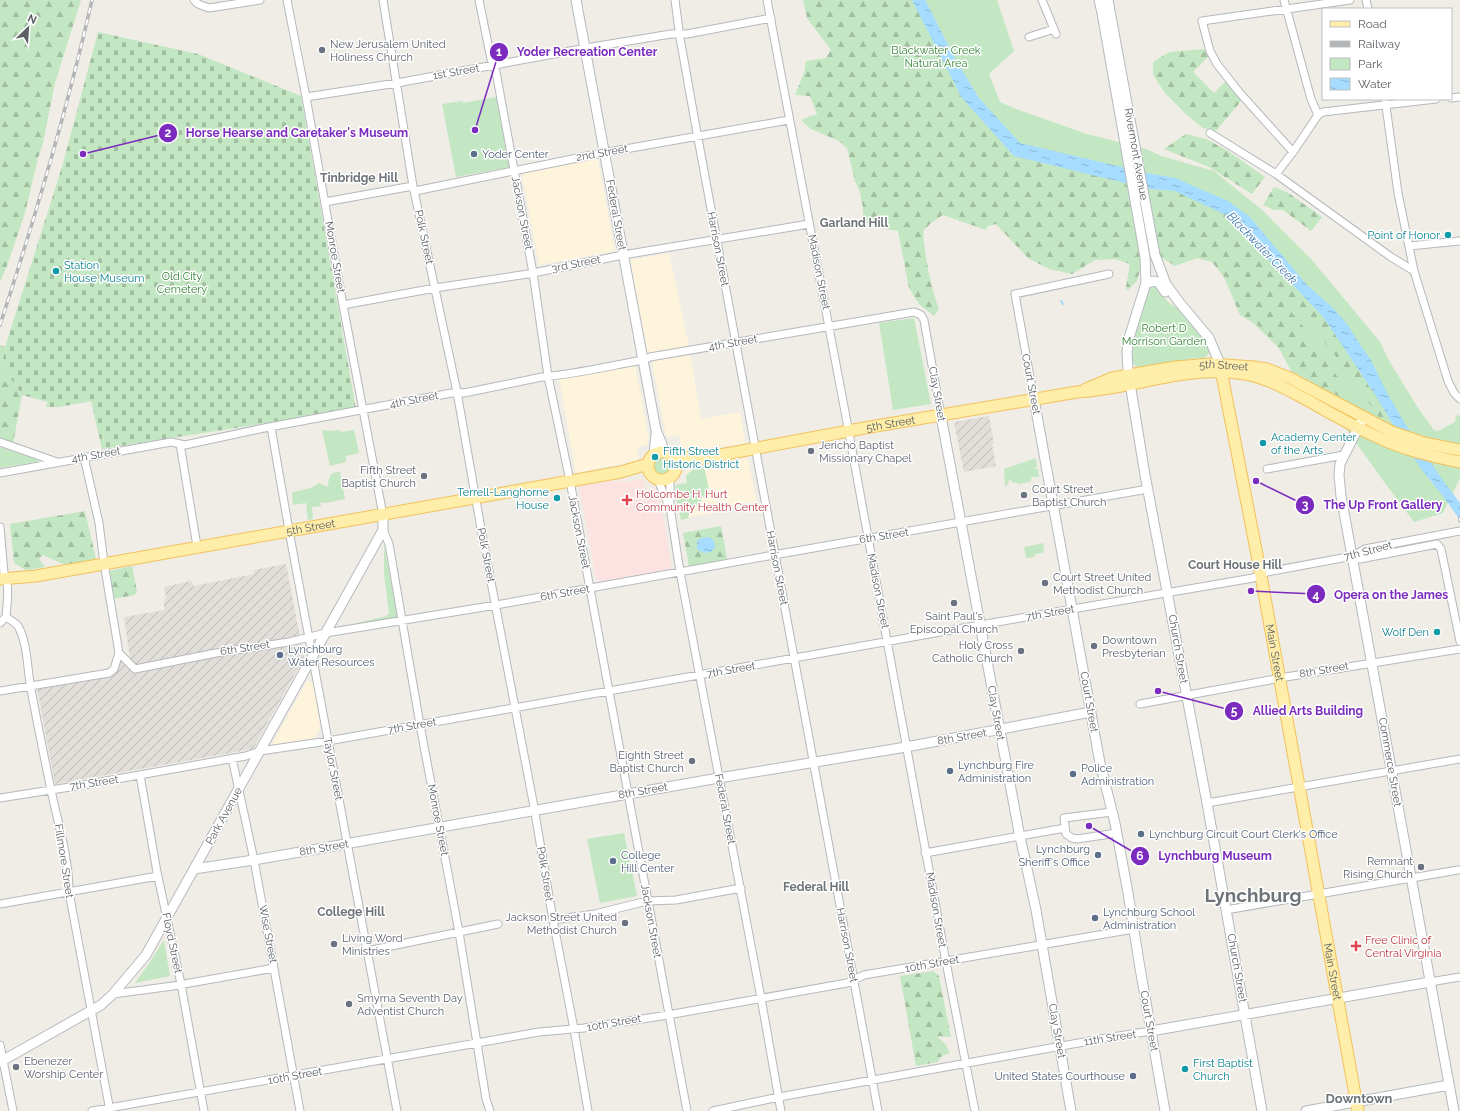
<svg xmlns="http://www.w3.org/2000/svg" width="1460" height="1111" viewBox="0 0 1460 1111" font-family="Raleway,sans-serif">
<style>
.commercial{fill:#fef4db}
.industrial{fill:url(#industrial-furrows)}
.medical{fill:#fce3e2}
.green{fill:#c3e7c2}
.forest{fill:url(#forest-firs)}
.cemetery{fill:url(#cemetery-stones)}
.water{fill:url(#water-ripples)}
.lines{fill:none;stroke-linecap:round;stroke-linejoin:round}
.stream{stroke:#a5dcff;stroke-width:2}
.street-casing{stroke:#b5b8bc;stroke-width:9}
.secondary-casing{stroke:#b6babf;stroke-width:11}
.primary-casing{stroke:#f2c15b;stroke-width:13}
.street{stroke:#fff;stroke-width:7}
.secondary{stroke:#fff;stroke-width:9}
.primary{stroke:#ffedaa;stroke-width:11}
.rail-casing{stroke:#b4b5b6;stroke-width:3.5}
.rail{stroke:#fff;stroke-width:2;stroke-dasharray:6;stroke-linecap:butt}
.worship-dot{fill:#6b7280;stroke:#fff;stroke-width:1.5}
.service-dot{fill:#5c6f8a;stroke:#fff;stroke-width:1.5}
.culture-dot{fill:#0f9aa8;stroke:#fff;stroke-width:1.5}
.health-dot{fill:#e0444e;stroke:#fff;stroke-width:1.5}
.labels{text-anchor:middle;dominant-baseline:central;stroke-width:3;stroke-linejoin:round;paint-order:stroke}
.worship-label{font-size:11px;fill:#5b616d;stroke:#fff;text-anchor:start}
.park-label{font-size:11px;fill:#348535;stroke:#fff}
.street-label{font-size:11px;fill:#5d6166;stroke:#fff}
.service-label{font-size:11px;fill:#4e5e75;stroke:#fff;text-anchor:start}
.culture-label{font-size:11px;fill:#0d838f;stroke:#fff;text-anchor:start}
.health-label{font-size:11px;fill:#be3a42;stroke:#fff;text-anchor:start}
.neighbourhood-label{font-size:12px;font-weight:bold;fill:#6e7378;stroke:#fff}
.water-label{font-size:12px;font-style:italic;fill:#3e77a9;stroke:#fff}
.quarter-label{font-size:13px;font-weight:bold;fill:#6e7378;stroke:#fff}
.town-label{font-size:19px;font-weight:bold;fill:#6e7378;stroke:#fff}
.leader{fill:none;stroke:#7b2cbf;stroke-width:1.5}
.callout-dot{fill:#7b2cbf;stroke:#fff;stroke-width:1.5}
.mark-label{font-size:12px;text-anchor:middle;font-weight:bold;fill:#fff}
.callout-label{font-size:12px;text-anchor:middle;font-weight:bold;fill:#7b2cbf;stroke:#fff;stroke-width:3;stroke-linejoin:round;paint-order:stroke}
</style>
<defs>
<pattern id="industrial-furrows" width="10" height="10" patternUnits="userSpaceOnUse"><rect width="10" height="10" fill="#e1ded9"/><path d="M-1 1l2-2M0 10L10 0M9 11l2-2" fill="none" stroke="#bab7b4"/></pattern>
<pattern id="forest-firs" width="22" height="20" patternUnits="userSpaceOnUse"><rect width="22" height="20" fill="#c3e7c2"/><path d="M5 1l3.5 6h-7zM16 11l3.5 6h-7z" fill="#a2bfa1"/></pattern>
<pattern id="cemetery-stones" width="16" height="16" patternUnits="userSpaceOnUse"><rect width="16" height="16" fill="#c3e7c2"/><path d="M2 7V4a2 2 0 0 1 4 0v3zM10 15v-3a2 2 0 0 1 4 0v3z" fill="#a2bfa1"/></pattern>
<pattern id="water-ripples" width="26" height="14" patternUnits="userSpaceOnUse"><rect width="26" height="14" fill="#a5dcff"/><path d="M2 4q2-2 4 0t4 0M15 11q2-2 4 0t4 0" fill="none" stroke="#8ab6d2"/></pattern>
</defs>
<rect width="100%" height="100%" fill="#efede5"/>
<path class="commercial" d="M597 156 615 251 539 265 521 170Z
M669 253 689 346 648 354 630 260Z
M690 354 701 419 740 412 745 443 691 452V449L682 451 679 435 668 437V436H666L652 361Z
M635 364 649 440H647L648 445 637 447 639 459 635 461 576 473 559 378Z
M748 458 756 501 719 508V512L680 519 676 491 688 484 686 471 699 469V466Z
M307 681 315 684 320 729 313 740 271 746Z"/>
<path class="industrial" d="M989 416 994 444H992L996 466 964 472 954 422Z
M286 564 304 658 253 749 55 784 37 688 111 675 121 661 130 658 124 617 164 610V603L166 597 164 587 191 581 194 586 254 574V570Z"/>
<path class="medical" d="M643 479 645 490 656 488 657 494 659 493 672 569 597 582 579 487 612 481 627 482Z"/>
<path class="green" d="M852 0H997L1014 51 989 74 1000 102 1016 109 1087 134 1146 149 1161 156 1214 171 1262 210 1312 260 1380 342 1388 359 1418 408 1434 430 1438 431 1455 422 1456 415 1460 416V478L1443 513 1414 522 1382 479 1310 378 1247 317 1236 281 1206 255 1177 249H1133L920 162Z
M497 97 510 167 456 177 442 104 462 101 463 103Z
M1155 285C1160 290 1163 297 1168 302 1170 304 1173 305 1176 307 1189 317 1207 338 1211 354L1209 353 1205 358 1190 359 1139 367 1135 366 1133 362 1131 363C1131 353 1132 344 1134 334 1138 319 1146 304 1149 288L1150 286Z
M914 318 931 404 893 410 879 323Z
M322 430 330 431 339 430 341 432 354 430 359 453 346 456V462L330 466Z
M0 447 42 461 0 468Z
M653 466a9 9 0 1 1 18 0a9 9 0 1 1-18 0Z
M1036 458 1037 467H1035L1036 469H1038L1039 477H1032L1030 482 1018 484 1017 482 1013 483 1011 480H1009L1008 485 1005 486 1004 469Z
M704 466 709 490 698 505 690 511 688 518 681 520 675 493 676 485 687 483 686 475 695 468Z
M340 472 345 499 325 503 321 502 320 504 322 506 312 507 313 519 308 520 306 503 293 505 292 494 293 492 311 488 319 483 328 487C329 478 329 472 340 472Z
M1044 543 1043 553 1034 554 1035 557 1026 558 1024 547Z
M384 545 398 619 356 625V623L384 617 389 614 384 573Z
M624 833 637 896 600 903 587 839Z
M163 941H164L170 976 135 983 150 962Z
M937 1036 946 1045 950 1053 942 1056 932 1041Z"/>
<path class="forest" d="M0 0H81L55 83 43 143 38 158 25 213 7 266 0 282Z
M803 0H912L962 98 1014 156 1126 183 1141 266 1137 281 1127 291 1126 287 1130 264 1115 259 1095 260 1072 274 1049 269 1028 258 996 224 988 226 986 230 943 215 931 223 923 231C925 257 930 285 939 309L934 316 919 304 909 288 898 231 880 228 865 222 863 218V208L860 192 855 181 847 148 839 141 811 129 801 120 817 114 810 96 795 95 804 73 806 61 826 58 831 50 807 18Z
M1204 49 1208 57 1193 72 1214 93 1226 81 1242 100 1216 131 1203 128 1189 117 1165 93 1153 75V62L1169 52Z
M1186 134 1206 139 1228 151 1265 177 1252 194 1209 167 1164 149Z
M1274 187 1287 192 1322 217 1311 231 1283 210H1274L1263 205Z
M1150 189 1175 191 1228 216 1324 318 1389 417H1379L1331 350 1288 297 1240 252 1236 253C1258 276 1282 299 1302 325 1321 350 1338 377 1354 404L1291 371 1280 350 1260 327 1240 315 1224 277 1212 262 1197 258 1175 266 1161 257Z
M0 345 5 347 2 366 22 395 13 444 0 439Z
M85 511 96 559 65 565 43 555 39 559 45 567 26 570 14 563 10 524Z
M721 526 727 559 689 566 683 533Z
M132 566 137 591 135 595 112 599 109 571Z
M933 971 939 976 951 1037 937 1036 932 1041 942 1056 937 1062 916 1066 900 976Z"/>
<path class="cemetery" d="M98 32 198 54 301 96 356 409 102 449 91 401 59 407H46L48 402 22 395 2 366 5 347 62 167Z"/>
<path class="water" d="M912 0H925L958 64 979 98 1020 143 1147 173 1175 178 1228 201 1250 217 1307 285 1332 307 1348 325 1355 337 1371 360 1386 391 1404 422 1439 475 1460 503V520L1445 499 1419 466 1374 393 1324 318 1228 216 1175 191 1150 189 1014 156 962 98Z
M709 537 714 541 715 547 711 552 704 553 697 549V541L701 538Z"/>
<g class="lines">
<path class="stream" d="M1061 301 1063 304"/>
<g class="street-casing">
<path id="street" d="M194 0 198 4 209 8 260 0
M287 0 306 97 343 305 383 515
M383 0 413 186 457 392 483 540 534 807 553 920 574 1029 588 1111
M479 0 491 59 496 72 533 273 548 376 570 481 687 1111
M675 0 680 38 697 133 878 1111
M767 0 846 417 946 962 975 1111
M1042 0 1056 34
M1284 0 1311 99 1318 115
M1366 0 1368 9
M1029 37 1054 29
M306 97 397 83 592 47 671 34H687L771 18
M1451 98 1460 97
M1385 99 1398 193 1414 271 1448 381 1454 393 1460 399
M1210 133 1276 174 1391 257 1414 271
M1293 152 1239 92 1217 64 1210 51 1202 21 1350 0
M1276 174 1293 152 1318 115 1323 112 1436 99
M415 191 597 154 789 120
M325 202 413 186
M1409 246 1460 241
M343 305 435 288 528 274 623 255 809 224
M1034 399 1015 294 1109 274
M271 427 290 536 397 1111
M0 442 57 462
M180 444 197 546
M1267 469 1344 455
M0 473 171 442 185 445 264 428 457 392 464 393 542 377C576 374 609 366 643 360L650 357 914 312 921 315 924 320 941 416
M670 478V507L680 572 761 998 781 1111
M658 480 668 504
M0 527 4 573C10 586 7 603 6 617L0 623
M383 530 389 544 420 725 459 932 486 1099 490 1111
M1353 556 1360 559 1437 544 1441 549 1460 641
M6 617C10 620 15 622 18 626 28 644 27 669 31 689 37 722 44 756 51 790 58 824 69 857 69 892L110 1111
M119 653 135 669 216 653 289 642 326 633 496 605 768 556 1148 489
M0 691 109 673 114 669 119 653 104 563 99 523 84 457
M1140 704 1286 677 1460 649
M232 758 254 860 300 1111
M140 775 157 872 181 984 204 1111
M0 798 89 784 246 756 260 751 328 741 980 625 1253 578 1267 572 1353 556 1365 549 1460 531
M1207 803 1460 759
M1112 812 1064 818 1066 834 1072 838 1077 839 1117 833
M925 853 1065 828
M0 904 158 876
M1226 910 1458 870
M553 920 595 914 647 901 676 900 741 888
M367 951 498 924
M1430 982 1460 977
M113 994 173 986 274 968
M0 1045 13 1111
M92 1111 539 1032 584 1028 668 1015 847 983 864 975 1134 929
M713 1111 779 1097 1106 1038 1151 1031"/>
</g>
<g class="secondary-casing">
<path id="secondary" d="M576 0 656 430 665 452
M1099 0 1102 13 1145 257 1146 283 1129 338 1127 352 1128 371 1145 475 1207 803 1262 1111
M1108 0 1155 255 1166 284 1179 302 1209 338 1220 364
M1146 283 1155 281 1159 283 1165 292
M1034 399 1100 763 1115 823 1128 893 1140 968 1165 1111
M941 416 1019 832 1036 910 1071 1111
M1363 418 1340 464 1339 475 1341 496 1454 1111
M654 454 656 434
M194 869 254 860 713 779 906 747 1091 712
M1151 1031 1430 982
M0 1062 101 1005 113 994 146 955 383 530V515
M1306 1111 1449 1085"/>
</g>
<g class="primary-casing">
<g id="primary">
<path id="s1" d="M1220 365 1259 565 1358 1111"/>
<path id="s2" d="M1086 389 1112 378 1175 367 1211 364 1254 367 1267 369 1290 378 1392 432 1424 443 1460 450"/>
<circle cx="662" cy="466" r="14"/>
<path id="s3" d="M672 455 688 458H704L870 427 1077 392C1135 389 1185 364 1245 374 1268 378 1288 390 1309 401 1330 413 1351 425 1373 435 1401 449 1430 456 1460 462"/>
<path id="s4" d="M0 579 36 576C231 540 426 508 621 472L648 464"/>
</g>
</g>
<use href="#street" class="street"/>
<use href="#secondary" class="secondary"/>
<use href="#primary" class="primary"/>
<g class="rail-casing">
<path id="rail" d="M0 325C35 218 67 110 92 0
M1460 518V521"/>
</g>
<use href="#rail" class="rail"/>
</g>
<g class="worship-dot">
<circle cx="322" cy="50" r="4"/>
<circle cx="811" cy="451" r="4"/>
<circle cx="424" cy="476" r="4"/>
<circle cx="1024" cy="495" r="4"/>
<circle cx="1045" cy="583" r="4"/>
<circle cx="954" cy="603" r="4"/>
<circle cx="1094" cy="646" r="4"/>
<circle cx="1021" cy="651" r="4"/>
<circle cx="692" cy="761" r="4"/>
<circle cx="1421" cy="867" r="4"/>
<circle cx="625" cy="923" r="4"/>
<circle cx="334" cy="944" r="4"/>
<circle cx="349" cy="1004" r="4"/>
<circle cx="16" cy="1067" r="4"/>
</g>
<g class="service-dot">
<circle cx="474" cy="154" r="4"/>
<circle cx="280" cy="655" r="4"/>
<circle cx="950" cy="771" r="4"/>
<circle cx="1073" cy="774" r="4"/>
<circle cx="1141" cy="834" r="4"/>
<circle cx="1098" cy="855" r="4"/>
<circle cx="613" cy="861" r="4"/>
<circle cx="1095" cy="918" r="4"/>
<circle cx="1133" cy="1076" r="4"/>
</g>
<g class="culture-dot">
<circle cx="1448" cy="235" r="4"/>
<circle cx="56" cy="271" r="4"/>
<circle cx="1263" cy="443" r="4"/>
<circle cx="655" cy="457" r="4"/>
<circle cx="557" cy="498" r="4"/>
<circle cx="1437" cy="632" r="4"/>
<circle cx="1185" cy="1069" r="4"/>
</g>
<g class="health-dot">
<path d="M625 494h4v4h4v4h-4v4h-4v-4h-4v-4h4z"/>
<path d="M1354 940h4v4h4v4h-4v4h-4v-4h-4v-4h4z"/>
</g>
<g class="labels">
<g class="worship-label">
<text x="330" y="44">New Jerusalem United<tspan x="330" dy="13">Holiness Church</tspan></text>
<text x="819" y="445">Jericho Baptist<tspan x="819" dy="13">Missionary Chapel</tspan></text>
<text x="416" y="470" text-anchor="end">Fifth Street<tspan x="416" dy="13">Baptist Church</tspan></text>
<text x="1032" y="489">Court Street<tspan x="1032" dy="13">Baptist Church</tspan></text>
<text x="1053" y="577">Court Street United<tspan x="1053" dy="13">Methodist Church</tspan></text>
<text x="954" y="616" text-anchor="middle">Saint Paul's<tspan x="954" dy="13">Episcopal Church</tspan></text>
<text x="1102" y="640">Downtown<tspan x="1102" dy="13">Presbyterian</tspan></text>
<text x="1013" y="645" text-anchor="end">Holy Cross<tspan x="1013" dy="13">Catholic Church</tspan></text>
<text x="684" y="755" text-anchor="end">Eighth Street<tspan x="684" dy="13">Baptist Church</tspan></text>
<text x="1413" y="861" text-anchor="end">Remnant<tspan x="1413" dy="13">Rising Church</tspan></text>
<text x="617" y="917" text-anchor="end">Jackson Street United<tspan x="617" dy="13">Methodist Church</tspan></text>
<text x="342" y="938">Living Word<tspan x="342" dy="13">Ministries</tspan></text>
<text x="357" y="998">Smyrna Seventh Day<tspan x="357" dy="13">Adventist Church</tspan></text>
<text x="24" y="1061">Ebenezer<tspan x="24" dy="13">Worship Center</tspan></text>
</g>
<g class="park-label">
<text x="936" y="50">Blackwater Creek<tspan x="936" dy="13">Natural Area</tspan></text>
<text x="182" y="276">Old City<tspan x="182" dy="13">Cemetery</tspan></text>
<text x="1164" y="328">Robert D<tspan x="1164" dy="13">Morrison Garden</tspan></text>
</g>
<g class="street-label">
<text transform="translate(456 72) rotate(-10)">1st Street</text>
<text transform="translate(602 153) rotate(-10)">2nd Street</text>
<text transform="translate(1136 154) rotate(80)">Rivermont Avenue</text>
<text transform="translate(522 213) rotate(79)">Jackson Street</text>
<text transform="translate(616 215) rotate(80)">Federal Street</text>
<text transform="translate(424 237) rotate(78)">Polk Street</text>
<text transform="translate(718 249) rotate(79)">Harrison Street</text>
<text transform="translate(335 257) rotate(80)">Monroe Street</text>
<text transform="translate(576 264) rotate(-11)">3rd Street</text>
<text transform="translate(819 272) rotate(79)">Madison Street</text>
<text transform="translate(733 343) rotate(-10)">4th Street</text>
<text stroke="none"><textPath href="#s2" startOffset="141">5th Street</textPath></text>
<text transform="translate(1031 384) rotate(79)">Court Street</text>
<text transform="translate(937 394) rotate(80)">Clay Street</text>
<text transform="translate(414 400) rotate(-11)">4th Street</text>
<text stroke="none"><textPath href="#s3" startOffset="222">5th Street</textPath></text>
<text transform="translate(96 455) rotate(-10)">4th Street</text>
<text stroke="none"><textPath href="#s4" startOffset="315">5th Street</textPath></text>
<text transform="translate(579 532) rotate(79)">Jackson Street</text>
<text transform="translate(884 536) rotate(-9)">6th Street</text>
<text transform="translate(1368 551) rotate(-15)">7th Street</text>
<text transform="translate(486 555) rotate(79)">Polk Street</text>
<text transform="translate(777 568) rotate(79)">Harrison Street</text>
<text transform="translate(878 591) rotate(79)">Madison Street</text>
<text transform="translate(565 593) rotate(-10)">6th Street</text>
<text transform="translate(1050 613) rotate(-10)">7th Street</text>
<text transform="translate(245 648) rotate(-9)">6th Street</text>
<text transform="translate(1178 649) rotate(80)">Church Street</text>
<text stroke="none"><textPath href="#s1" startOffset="293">Main Street</textPath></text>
<text transform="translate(731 670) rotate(-10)">7th Street</text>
<text transform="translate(1324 670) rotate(-10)">8th Street</text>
<text transform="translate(1089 702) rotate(80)">Court Street</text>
<text transform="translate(996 713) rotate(80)">Clay Street</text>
<text transform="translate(412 726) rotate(-10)">7th Street</text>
<text transform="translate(962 737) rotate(-10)">8th Street</text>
<text transform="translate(1390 762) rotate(80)">Commerce Street</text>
<text transform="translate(333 769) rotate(79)">Taylor Street</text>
<text transform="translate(94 783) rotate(-9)">7th Street</text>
<text transform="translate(643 791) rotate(-10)">8th Street</text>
<text transform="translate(725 809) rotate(79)">Federal Street</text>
<text transform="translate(224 816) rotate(-61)">Park Avenue</text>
<text transform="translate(438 820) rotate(79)">Monroe Street</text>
<text transform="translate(324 848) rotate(-10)">8th Street</text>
<text transform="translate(64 861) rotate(81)">Fillmore Street</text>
<text transform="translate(545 874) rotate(81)">Polk Street</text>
<text transform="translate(936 910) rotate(80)">Madison Street</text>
<text transform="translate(651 921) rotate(80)">Jackson Street</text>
<text transform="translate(268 934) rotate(79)">Wise Street</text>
<text transform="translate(172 943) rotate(78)">Floyd Street</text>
<text transform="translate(847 945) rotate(79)">Harrison Street</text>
<text transform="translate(932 964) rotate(-10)">10th Street</text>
<text transform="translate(1237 968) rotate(80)">Church Street</text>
<text stroke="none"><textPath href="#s1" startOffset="617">Main Street</textPath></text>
<text transform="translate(1149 1021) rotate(80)">Court Street</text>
<text transform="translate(614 1023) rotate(-10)">10th Street</text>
<text transform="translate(1057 1031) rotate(80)">Clay Street</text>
<text transform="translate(1110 1038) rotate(-9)">11th Street</text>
<text transform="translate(295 1076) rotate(-10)">10th Street</text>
</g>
<g class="service-label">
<text x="482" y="154">Yoder Center</text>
<text x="288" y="649">Lynchburg<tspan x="288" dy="13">Water Resources</tspan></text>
<text x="958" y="765">Lynchburg Fire<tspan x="958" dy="13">Administration</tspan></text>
<text x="1081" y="768">Police<tspan x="1081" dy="13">Administration</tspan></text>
<text x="1149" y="834">Lynchburg Circuit Court Clerk's Office</text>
<text x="1090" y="849" text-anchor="end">Lynchburg<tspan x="1090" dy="13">Sheriff's Office</tspan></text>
<text x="621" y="855">College<tspan x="621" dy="13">Hill Center</tspan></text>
<text x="1103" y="912">Lynchburg School<tspan x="1103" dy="13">Administration</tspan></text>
<text x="1125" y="1076" text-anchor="end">United States Courthouse</text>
</g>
<g class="culture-label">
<text x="1440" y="235" text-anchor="end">Point of Honor</text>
<text x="64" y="265">Station<tspan x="64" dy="13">House Museum</tspan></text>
<text x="1271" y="437">Academy Center<tspan x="1271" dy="13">of the Arts</tspan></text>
<text x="663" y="451">Fifth Street<tspan x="663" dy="13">Historic District</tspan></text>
<text x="549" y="492" text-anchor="end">Terrell-Langhorne<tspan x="549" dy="13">House</tspan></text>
<text x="1429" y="632" text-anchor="end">Wolf Den</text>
<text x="1193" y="1063">First Baptist<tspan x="1193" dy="13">Church</tspan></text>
</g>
<g class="health-label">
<text x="636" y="494">Holcombe H. Hurt<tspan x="636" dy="13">Community Health Center</tspan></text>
<text x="1365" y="940">Free Clinic of<tspan x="1365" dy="13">Central Virginia</tspan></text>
</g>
<g class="neighbourhood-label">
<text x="359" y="178">Tinbridge Hill</text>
<text x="854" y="223">Garland Hill</text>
<text x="1235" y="565">Court House Hill</text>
<text x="816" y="887">Federal Hill</text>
<text x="351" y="912">College Hill</text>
</g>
<g class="water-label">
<text transform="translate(1262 248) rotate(46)">Blackwater Creek</text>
</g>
<g class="quarter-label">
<text x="1359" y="1098">Downtown</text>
</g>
<g class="town-label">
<text x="1253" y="895">Lynchburg</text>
</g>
</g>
<path class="leader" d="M475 130L499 52M83 154L168 133M1256 481L1305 505M1251 591L1316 594M1158 691L1234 711M1089 826L1140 856"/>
<g class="callout-dot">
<circle cx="475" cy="130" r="4"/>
<circle cx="83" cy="154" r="4"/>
<circle cx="1256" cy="481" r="4"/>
<circle cx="1251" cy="591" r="4"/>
<circle cx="1158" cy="691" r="4"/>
<circle cx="1089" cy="826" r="4"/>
<circle cx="499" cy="52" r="10"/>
<circle cx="168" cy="133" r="10"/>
<circle cx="1305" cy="505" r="10"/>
<circle cx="1316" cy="594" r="10"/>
<circle cx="1234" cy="711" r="10"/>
<circle cx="1140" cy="856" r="10"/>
</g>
<g class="mark-label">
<text x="499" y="56">1</text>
<text x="168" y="137">2</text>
<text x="1305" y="509">3</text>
<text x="1316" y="599">4</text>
<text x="1234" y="715">5</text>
<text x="1140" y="860">6</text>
</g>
<g class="callout-label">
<text x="587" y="56">Yoder Recreation Center</text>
<text x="297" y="137">Horse Hearse and Caretaker's Museum</text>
<text x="1383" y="509">The Up Front Gallery</text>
<text x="1391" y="599">Opera on the James</text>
<text x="1308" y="715">Allied Arts Building</text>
<text x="1215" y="860">Lynchburg Museum</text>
</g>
<rect x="1322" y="8" width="130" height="92" fill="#ffffff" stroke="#bec0c2"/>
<rect x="1330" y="21" width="20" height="6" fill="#ffedaa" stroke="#bec0c2"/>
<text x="1358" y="28" font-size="12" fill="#5d6166">Road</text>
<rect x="1330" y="41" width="20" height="6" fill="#b4b5b6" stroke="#bec0c2"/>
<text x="1358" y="48" font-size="12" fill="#5d6166">Railway</text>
<rect x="1330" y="58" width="20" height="12" fill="#c3e7c2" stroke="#bec0c2"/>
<text x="1358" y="68" font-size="12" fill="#5d6166">Park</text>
<rect x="1330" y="78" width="20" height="12" fill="url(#water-ripples)" stroke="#bec0c2"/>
<text x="1358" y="88" font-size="12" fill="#5d6166">Water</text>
<g transform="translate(28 28) rotate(25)" stroke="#ffffff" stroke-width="3" paint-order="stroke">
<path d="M0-3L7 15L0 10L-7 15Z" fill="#5d6166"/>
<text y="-6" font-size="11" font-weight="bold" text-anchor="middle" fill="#5d6166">N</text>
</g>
</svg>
